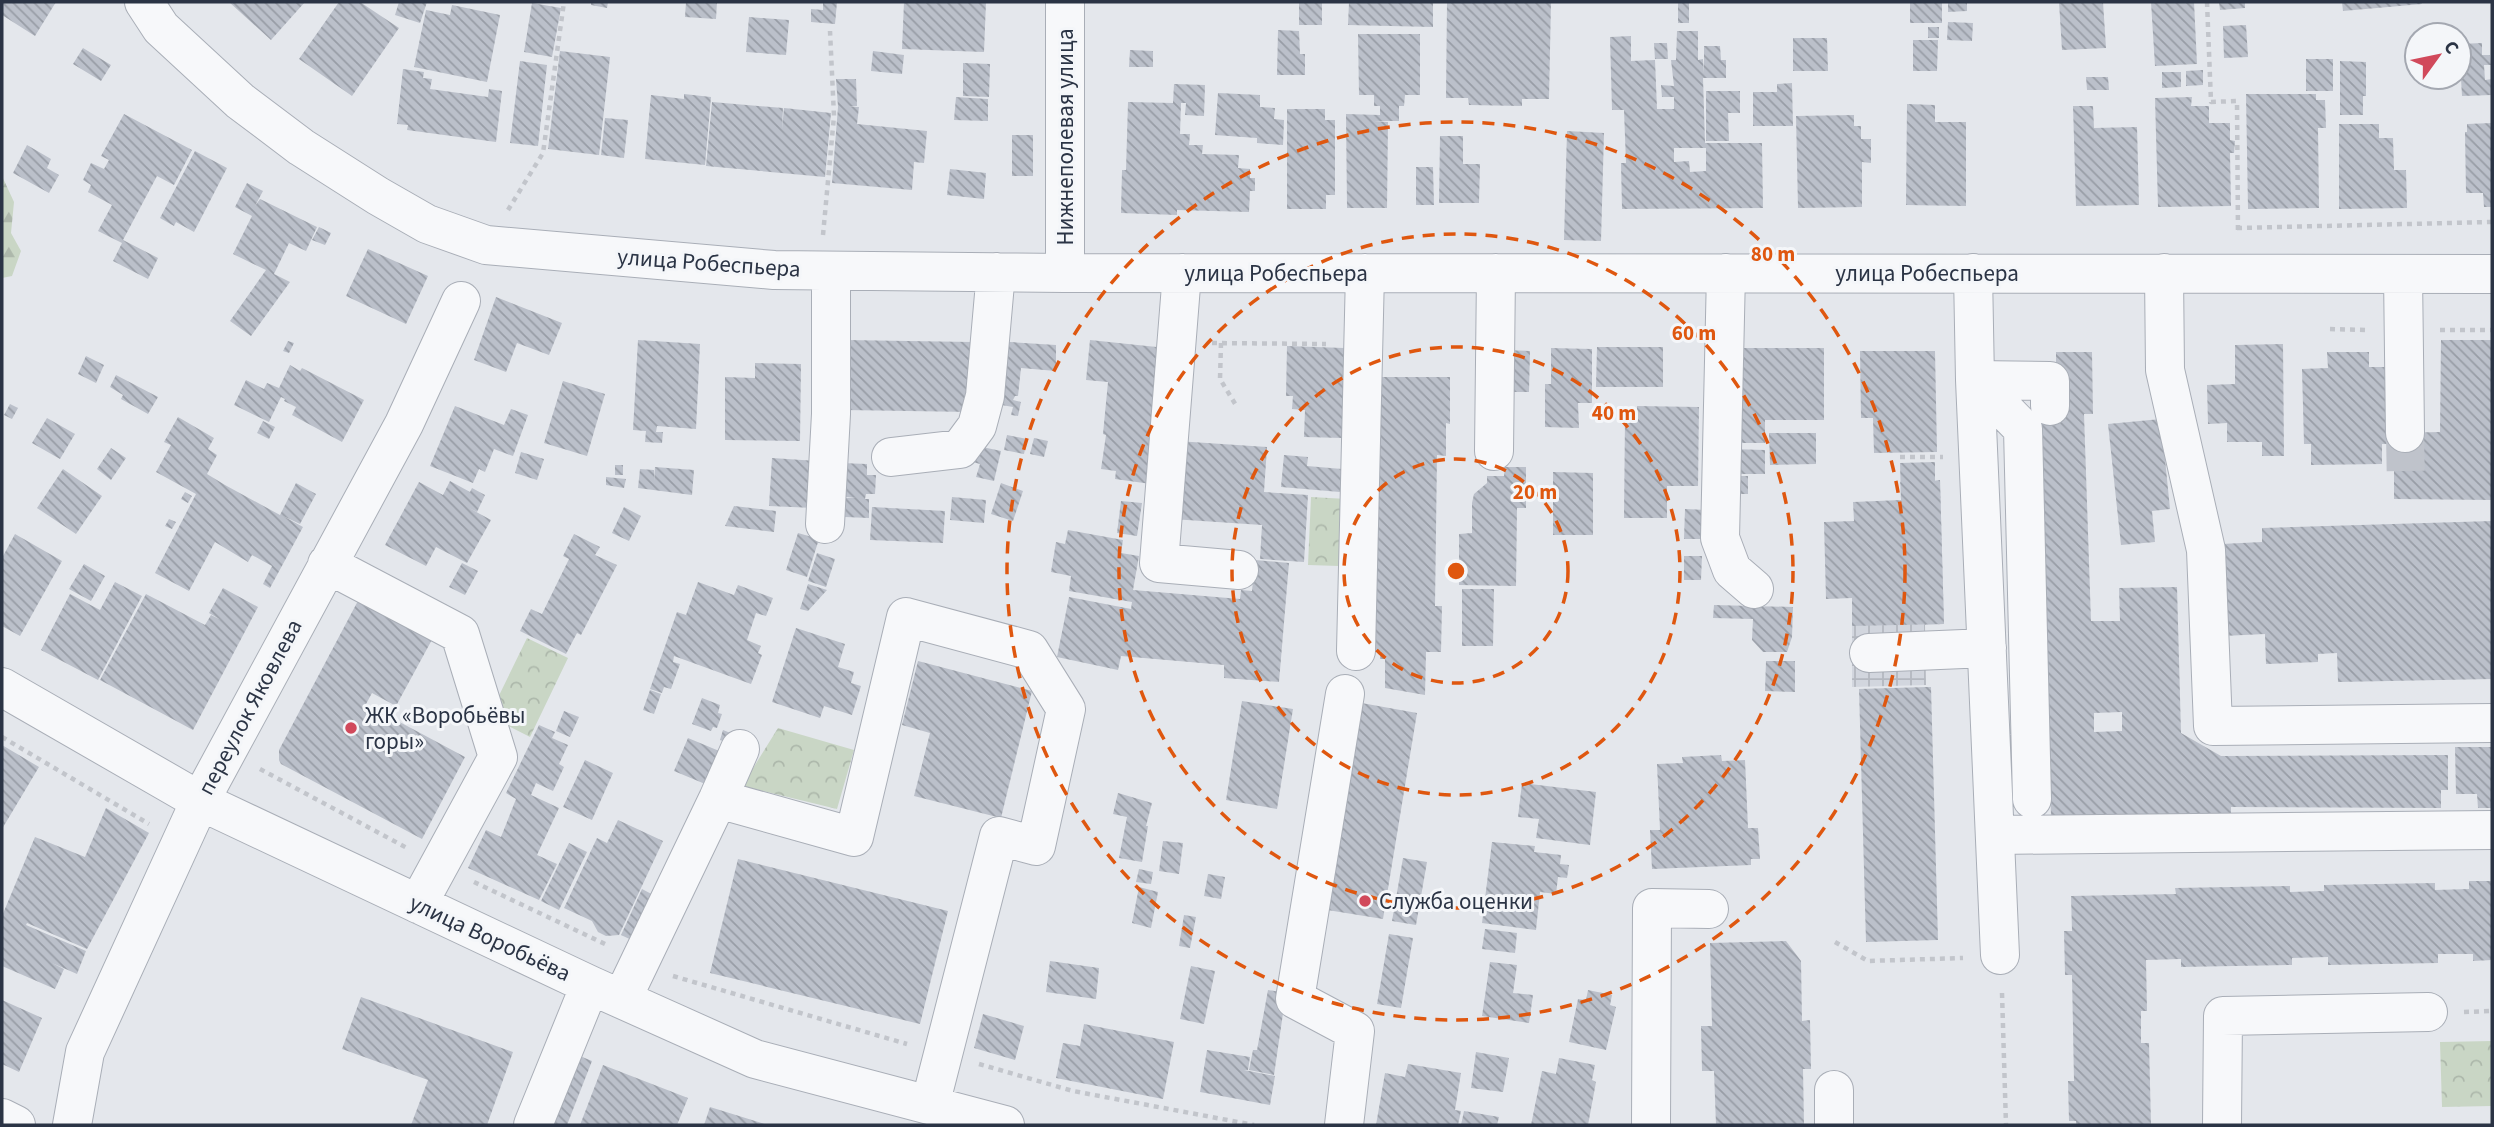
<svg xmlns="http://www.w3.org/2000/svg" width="2494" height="1127" viewBox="0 0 2494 1127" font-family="'Source Sans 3',sans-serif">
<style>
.industrial{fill:url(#industrial-grid)}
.forest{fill:url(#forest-firs)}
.park{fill:url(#park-crowns)}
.building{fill:url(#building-back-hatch);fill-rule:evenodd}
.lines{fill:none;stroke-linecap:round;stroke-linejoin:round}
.minor-tunnel{stroke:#bfc3cb;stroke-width:38;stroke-dasharray:38 19;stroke-linecap:butt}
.minor-casing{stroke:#a9aeb7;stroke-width:40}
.path{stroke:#c2c5cb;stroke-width:4.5;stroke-dasharray:5 5;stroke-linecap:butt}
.minor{stroke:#f7f8fa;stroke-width:38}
.ring{fill:none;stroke:#df570f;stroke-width:3.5;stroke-dasharray:12 9}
.poi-dot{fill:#d1495b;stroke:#f4f6f9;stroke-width:2.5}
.labels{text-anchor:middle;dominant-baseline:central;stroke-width:6;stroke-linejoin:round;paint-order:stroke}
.street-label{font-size:23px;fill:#2b3445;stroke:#f4f6f9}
.poi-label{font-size:23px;fill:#2b3445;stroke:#f4f6f9;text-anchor:start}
.centre{fill:#df570f;stroke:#f4f6f9;stroke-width:3.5}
.ring-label{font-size:21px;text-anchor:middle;font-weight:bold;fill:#df570f;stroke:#f4f6f9;stroke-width:6;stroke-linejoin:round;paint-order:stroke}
</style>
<defs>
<pattern id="industrial-grid" width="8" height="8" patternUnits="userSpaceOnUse" patternTransform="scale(1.75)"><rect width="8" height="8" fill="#d2d6de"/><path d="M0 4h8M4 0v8" fill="none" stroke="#b4b8c0"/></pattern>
<pattern id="forest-firs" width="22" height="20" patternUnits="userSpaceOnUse" patternTransform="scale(1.75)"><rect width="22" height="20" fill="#c9d6c5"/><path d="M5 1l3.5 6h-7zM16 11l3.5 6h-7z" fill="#adb8ab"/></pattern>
<pattern id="park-crowns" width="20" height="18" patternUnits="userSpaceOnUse" patternTransform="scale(1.75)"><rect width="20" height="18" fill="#c9d6c5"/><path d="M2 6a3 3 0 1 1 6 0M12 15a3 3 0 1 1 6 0" fill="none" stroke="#adb8ab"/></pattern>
<pattern id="building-back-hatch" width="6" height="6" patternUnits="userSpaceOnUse" patternTransform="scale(1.75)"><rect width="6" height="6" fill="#bbc0ca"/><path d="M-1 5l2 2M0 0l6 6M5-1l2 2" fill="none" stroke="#989da6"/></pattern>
</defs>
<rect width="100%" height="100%" fill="#e4e7ec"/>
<path class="industrial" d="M1940 480 1944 624 1925 625 1926 685 1852 687V598L1901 500 1900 482Z"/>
<path class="forest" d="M2 176 14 202 11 233 21 251 12 276 2 278Z"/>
<path class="park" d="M1311 497 1347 499 1339 566 1308 565Z
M527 638 568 658 530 737 489 716Z
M778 728 854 750 837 809 742 786Z
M2492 1041V1106L2442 1107 2440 1042Z"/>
<path class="building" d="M2 2H56L35 36 2 15Z
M229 2H305L271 40Z
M339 2H360L399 28 352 96 299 59Z
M399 2H427L420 23 395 15Z
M591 2H608L607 8 591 5Z
M686 2H717L716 19 685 17Z
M823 2H837L835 24 811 22V9L823 10Z
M904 2H986L984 52 902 49Z
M1299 2H1322V25H1299Z
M1349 2H1433V27L1348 25Z
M1447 2H1551L1549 99H1522V106L1469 105 1468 98H1446Z
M1678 2H1689V23H1678Z
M1910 2H1942V23H1910Z
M1948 2H1967V11L1948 12Z
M2059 2H2103L2106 48 2062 50Z
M2151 2H2194L2197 64 2155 66Z
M2219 2H2245V8L2220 10Z
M2342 2H2421L2422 4 2343 11Z
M532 3 561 8 552 57 524 52Z
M452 5 500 15 487 82 414 67 426 10 450 15Z
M749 17 789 20 786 55 746 52Z
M1948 22 1973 23 1972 41 1947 40Z
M2246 25 2248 57 2224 58 2223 26Z
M1928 27H1939V38H1928Z
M1278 30 1299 31 1300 54H1305V75H1277Z
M1677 31H1698V60L1703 59 1704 73V46H1720L1721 60H1726V78H1703L1705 143H1762L1763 208 1622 209 1621 163H1626L1624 110H1612L1610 37 1631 36V61L1655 60 1657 109H1674V97H1662L1661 85 1674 86 1671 60H1676ZM1674 148H1706V171L1690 172 1689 161 1674 162Z
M1358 34H1420V95H1405L1404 106H1399V121H1374L1388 122 1387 208H1347L1346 114 1380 115V106H1374V95H1359Z
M1793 38H1827L1828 71H1793Z
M1913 40H1938L1937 71H1913Z
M1654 43H1667L1668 59H1655Z
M2482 43V55H2490L2491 65H2484L2485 80 2492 79V95L2462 96 2459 44Z
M83 48 111 65 101 81 73 64Z
M1130 50 1153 51V67H1129Z
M560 51 610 57 599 155 548 149Z
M873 51 904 55 902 74 871 71Z
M2306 59H2333V91H2306Z
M520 61 547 65 538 146 510 143Z
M2340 61 2366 62V96H2363V115H2340Z
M963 63 990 64 989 97 963 96Z
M403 69 424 72 423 78 432 79 430 89 488 97 489 89 502 91 496 142 407 130 408 125 397 124Z
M2203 70V85L2186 86V71Z
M2162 72H2181V87L2162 88Z
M2086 77H2108L2109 90H2087Z
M836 79H856L857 106 849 107H859L857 124 927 131 924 163 914 162 912 190 832 183 838 107Z
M1792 83 1793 126H1753V92H1777V84Z
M1174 84 1205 85 1204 116 1185 115 1186 103H1181L1180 134H1190L1189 145H1203L1202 154 1239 155 1238 168 1250 169V178H1255V191H1250L1249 212 1177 210V215L1121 213 1122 170H1126L1128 102 1173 103Z
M1706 91H1740V113H1728L1729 141H1706Z
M1218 93 1260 95V107L1275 108 1274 119 1284 120 1283 145 1257 143V138L1215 135Z
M684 94 711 97 705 165 645 159 651 95 684 99Z
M2246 94H2316V100H2325L2326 128H2318L2319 208 2248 209Z
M956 97 988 99V121L954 120Z
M2192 97 2191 106H2209V123H2230V140L2235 141 2234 153H2230L2231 206 2158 207 2155 98Z
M712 102 783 108 782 129 784 108 831 113 825 177 706 166Z
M1907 104 1935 105V122H1966V206L1906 205Z
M2073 106H2093L2094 128 2137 127 2139 205 2076 206Z
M1287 109H1325V120H1335V195H1326V209H1287Z
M124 114 192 150 174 185 157 176 123 240 158 258 148 279 113 261 122 243 98 231 112 205 88 192 91 185 83 180 91 163 104 169 109 160 101 156Z
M1854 115V126H1861V139H1871V163L1862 162V207L1798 208 1796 116Z
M605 118 628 120 624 158 601 155Z
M2492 123V207H2484L2483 193H2466L2465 132H2467V124Z
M2339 124H2379V138H2393L2394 170H2406L2407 208 2339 209Z
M1567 131 1604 133 1601 241 1564 240Z
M1012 135H1033V176H1012Z
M1440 136H1463V164H1480L1479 203H1439Z
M27 145 51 159 47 168 59 175 49 193 13 173Z
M195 151 227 168 194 232 176 222 174 226 160 218Z
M1416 167H1433L1434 205H1416Z
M950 169 986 173 984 199 947 195Z
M247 183 263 191 255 206 260 199 317 227 306 251 289 243 274 274 290 282 251 336 230 321 266 270 233 254 252 216 235 207Z
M319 227 331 233 325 245 312 240Z
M368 249 428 276 406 324 346 296Z
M496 297 562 323 549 355 517 343 506 372 474 360Z
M638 340 700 344 696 429 657 426 656 432H663L662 443 645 442 646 431 633 430Z
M845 340 972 342 971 412 844 410Z
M1090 340 1166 348 1151 484 1115 479 1116 471 1101 469 1106 435 1103 434 1108 382 1086 380Z
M2441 340H2492V500L2394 499V433L2440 432Z
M288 341 294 343 289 353 283 351Z
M995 341 1056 345V371L1021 368 1018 396H1015L1013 400 1021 402 1018 416 1011 415 1013 407 990 403Z
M2283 344 2284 456H2262V442H2227V423L2208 424 2207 385 2235 384V345Z
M1287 346 1344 348 1343 438 1304 437 1305 410 1292 409 1293 396H1286Z
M1597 347H1663V387H1596Z
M1551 348 1592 349V403H1578L1579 428 1545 427V384H1551Z
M1730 348H1824V420H1765V443H1730Z
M1504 350 1530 351 1529 392H1503Z
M1860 351H1935L1937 452 1874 453 1873 418H1861Z
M2056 352H2092L2093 414H2084L2091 621H2120L2119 588 2177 587 2181 733 2221 756 2448 755V790H2441V808L2231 807V814L2051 815 2038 414H2056ZM2122 712V731L2094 732V713Z
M2327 352H2369V367H2390L2392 444H2382V464L2311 465V444H2304L2302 369 2328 368Z
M86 356 104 365 96 383 78 374Z
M755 363 801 364 800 441 725 440V377L755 378Z
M290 365 300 371 302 368 364 400 342 442 292 415 296 407 284 401 285 399 281 397 269 422 234 405 246 380 264 389 267 383 279 388Z
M116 375 158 397 148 414 121 399 123 395 110 387Z
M1376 377H1450V424L1446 423V456L1437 455 1435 606H1442L1441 652H1426L1425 695 1385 688V659H1380L1381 651H1373Z
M563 381 605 394 587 456 544 443Z
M10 404 18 408 12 419 4 415Z
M455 406 504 425 511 409 528 415 513 456 494 449 485 472 479 469 473 483 430 466Z
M1637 406 1699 407 1698 486H1667V518H1624L1625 419H1637Z
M178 417 214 438 208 449 217 455 207 474 225 485 280 515 296 483 316 494 300 524 283 516 303 527 270 588 263 584 272 566 252 555 248 562 215 542 189 591 155 573 196 494 156 472 171 445 164 442Z
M47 418 75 434 60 459 32 443Z
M2161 419 2170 509 2152 511 2155 542 2121 545 2108 424Z
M263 421 275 427 269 439 257 433Z
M1769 433H1816V464L1770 465Z
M1007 435 1027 439 1024 454 1004 450Z
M1034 438 1048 441 1044 457 1030 454Z
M1177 441 1267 447 1264 492 1308 495 1304 562 1260 559 1262 525 1172 519Z
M973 445 1001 451 994 481 976 477 980 464 969 461Z
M111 448 126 458 111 480 97 469Z
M1730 449 1765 450V474H1729Z
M521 452 544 459 537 480 515 473Z
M1284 455 1308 457 1307 466 1342 469 1340 492 1281 487Z
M772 458 817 461 814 508 769 506Z
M1935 462V481L1940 480 1944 624 1852 626V598L1826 599 1824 522 1854 521 1853 502 1901 500 1900 463Z
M841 463 867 464V475H876L875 494H866L865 499H869V518L845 517 846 498 856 497H840Z
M615 465H623V475H615Z
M655 467 694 470 692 495 638 488 640 469 654 470V481Z
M1505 467H1526V508H1517L1516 586 1459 585V534L1472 533V503L1474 494 1487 483V476H1504Z
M63 469 102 496 76 534 37 508Z
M1553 472 1593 473V535H1553Z
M1730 476H1748V494H1730Z
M606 477 626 479 624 488 606 485Z
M450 481 470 492 472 488 485 495 477 512 469 508 491 520 467 563 436 547 426 566 385 545 419 482 443 495Z
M1001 483 1023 491 1013 521 991 514Z
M185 492 192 496 188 503 181 499Z
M952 497 986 500 984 523 950 520Z
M1121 501 1142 503 1137 536 1117 533Z
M734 506 776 511 774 532 725 526Z
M624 507 641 516 629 541 612 533Z
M872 507 945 511 943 543 870 540Z
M1685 509 1707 510 1706 539H1684Z
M169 519 176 522 172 529 165 526Z
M2492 521V679L2338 682 2337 653 2318 654V662L2266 664 2265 634 2223 636 2221 544 2262 542V528Z
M1068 530 1123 540 1121 553 1139 556 1133 590 1240 599 1241 590 1252 591 1255 560 1289 563 1279 682 1224 678V665L1121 656 1118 670 1057 657 1069 597 1131 609 1132 602 1069 591 1071 576 1051 572 1056 542 1065 544Z
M798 533 819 539 807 577 786 570Z
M15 534 62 561 20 636 2 626V558Z
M574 534 600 547 595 555 617 565 581 635 577 633 566 654 520 631 531 609 542 614 569 559 563 556Z
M817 553 835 559 826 587 808 581Z
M1684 556H1702L1701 580H1684Z
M462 563 478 571 465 595 449 587Z
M84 564 105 576 91 601 69 589Z
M115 582 142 596 98 680 41 650 70 594 100 610Z
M698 582 734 595 738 585 773 598 766 616 756 613 747 640 761 646 758 653 762 655 751 684 674 656 673 662 680 664 671 689 664 687 662 693 650 689 677 612 686 615Z
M808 584 827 590 808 611 800 609Z
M223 588 258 607 193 730 100 680 146 594 205 625 211 615 221 620 209 613Z
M1462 589H1494L1493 646H1462Z
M360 597 434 636 396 706 372 693 366 704 465 757 422 839 281 764 279 760V750Z
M1714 605 1793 607 1792 637 1787 652H1763L1752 640 1753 619 1713 618Z
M796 628 845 644 838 667 854 672 851 683 861 686 852 715 824 706 820 718 772 702Z
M918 661 1032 691 1001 818 914 796 930 733 902 725Z
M1766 661H1795V692L1765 691Z
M1927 687H1931L1938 940 1866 942 1859 689Z
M650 690 661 694 654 714 643 710Z
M702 698 720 705 718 713 722 714 717 728 713 727 711 731 692 724Z
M1242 701 1293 709 1277 809 1226 800Z
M1356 702 1417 713 1383 919 1315 908Z
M564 711 579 717 570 737 556 731Z
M539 725 555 732 552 738 568 745 559 764 564 767 553 791 536 783 531 795 559 808 537 855 557 864 539 900 468 868 486 830 501 837 516 799 506 793Z
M723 730 733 734 729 743 720 740Z
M688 738 724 753 710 786 674 771Z
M2 745 39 767 2 829Z
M2455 747H2492V808H2478L2477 794H2456Z
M1721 755 1722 761 1745 760 1748 828H1758L1760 859H1751V865L1652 869 1650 830H1660L1657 764 1683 763 1682 757Z
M585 760 613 773 592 820 563 807Z
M1522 783 1596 792 1590 845 1536 838 1539 819 1518 817Z
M1118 793 1152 803 1146 826H1148L1142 862 1119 858 1127 817 1113 814Z
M106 808 149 833 87 949 27 923 26 925 86 951 77 974 52 963 64 969 55 989 2 966V916L35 837 85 857Z
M618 820 663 841 619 935 606 936 598 932 592 921 564 908 597 838 607 843Z
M1163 841 1183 843 1179 874 1159 871Z
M1492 842 1535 846 1534 852 1561 855 1560 864 1569 865 1567 878 1558 877 1556 894 1540 892 1536 930 1482 923Z
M569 843 587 852 559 910 541 901Z
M1403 858 1427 862 1416 925 1392 921Z
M738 859 948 911 920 1024 710 973Z
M1139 869 1153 872 1151 884 1136 882Z
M1208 874 1225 877 1221 899 1204 896Z
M2469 881H2492V960L2473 961V954H2438V963L2328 965V957L2292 958V965L2181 967V959L2146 960 2147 1011H2141V1043H2149L2151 1125H2076V1121H2069L2068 1081H2074L2072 975H2065L2064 931H2072L2071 896 2176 894 2175 888 2290 886V892L2324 891V885L2435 883V890L2469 889Z
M1139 887 1158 892 1151 928 1132 923Z
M642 889 659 898 638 943 621 935Z
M1184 915 1196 917 1190 948 1179 946Z
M1485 929 1517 933 1515 953 1482 949Z
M1389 934 1413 938 1401 1008 1377 1004Z
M1786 941 1801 961 1802 1021 1810 1020 1811 1069H1803L1804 1125H1716L1714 1071H1702L1701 1026H1712L1710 943Z
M1050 961 1099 968 1096 999 1046 992Z
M1490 962 1517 965 1513 993 1533 995 1529 1023 1482 1016Z
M1191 966 1215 971 1204 1024 1180 1019Z
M1268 990 1286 993 1274 1075 1249 1070 1253 1050H1257Z
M1588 990 1612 995 1610 1005 1616 1007 1606 1050 1569 1042 1578 999 1586 1000Z
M361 997 513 1052 487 1125H411L428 1080 342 1049Z
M2 1000 42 1018 19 1072 2 1064Z
M983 1014 1024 1026 1015 1060 974 1048Z
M1084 1024 1174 1042 1163 1099 1056 1078 1063 1043 1080 1046Z
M1207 1050 1250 1057 1248 1070H1244L1275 1076 1270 1105 1200 1092Z
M570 1052 592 1061 567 1125H554L544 1121Z
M1476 1052 1509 1058 1503 1092 1471 1088Z
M1559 1058 1595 1065 1592 1080 1596 1082 1588 1125H1531L1542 1071 1556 1074Z
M1408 1064 1461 1073 1455 1110 1461 1111 1458 1125H1376L1385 1073 1405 1077Z
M603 1065 688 1098 677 1125H580Z
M710 1107 768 1125H704Z
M1464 1111 1499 1117 1497 1125H1461Z"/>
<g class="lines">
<path class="minor-tunnel" d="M2405 433 2406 489"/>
<g class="minor-casing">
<path id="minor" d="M144 2 161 28 240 101 301 147 378 196 427 224 486 245 774 270 1065 273 2492 274
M1065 2V273
M1182 273 1159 563 1239 570
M1726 273 1720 538 1732 570 1754 589
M1973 273 1975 380 2000 955
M2164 273 2165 370 2206 550 2213 726 2492 723
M2403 274 2405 433
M1975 380 2023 429 2032 799
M1975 380 2050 381V406
M1494 451 1496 273
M891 457 960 449 977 426 985 396 996 272
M825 524 831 414V271
M327 564 460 634 498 757 418 904
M1356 651 1365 273
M1869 653 1987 648
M2 687 200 801 590 985 755 1059 1005 1125
M718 799 854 837 906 617 1029 650 1066 709 1036 846 999 836 930 1105
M1995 835 2492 830
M622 999 718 799 740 749
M1834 1090V1125
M2 1118 16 1125
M72 1125 85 1052 200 801 404 424 461 301
M533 1125 590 985
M1344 1125 1355 1031 1295 999 1345 694
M1651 1125 1652 908 1709 909
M2222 1125 2223 1016 2428 1012"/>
</g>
<path class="path" d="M2207 2 2211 102 2237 101 2238 235
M508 210 543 153 564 2
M2237 228 2492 222
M823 235 834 116 830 31
M2330 329 2368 330
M2440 330H2492
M1212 343 1326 344
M1221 343 1220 379 1237 407
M1900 457H1943
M2 737 149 824
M260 769 407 848
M474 882 605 944
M1835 942 1868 961 1963 958
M673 976 907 1044
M2002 993 2006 1125
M2464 1012 2492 1011
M979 1064 1073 1091 1254 1125"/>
<use href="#minor" class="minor"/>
</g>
<g class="ring">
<circle cx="1456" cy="571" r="112"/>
<circle cx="1456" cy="571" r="224"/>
<circle cx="1456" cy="571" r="337"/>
<circle cx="1456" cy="571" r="449"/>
</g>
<g class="poi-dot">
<circle cx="351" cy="728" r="7"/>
<circle cx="1365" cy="901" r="7"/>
</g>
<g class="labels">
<g class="street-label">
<text transform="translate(1065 137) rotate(-90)">Нижнеполевая улица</text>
<text transform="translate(709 263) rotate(4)">улица Робеспьера</text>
<text x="1276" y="273">улица Робеспьера</text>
<text x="1927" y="273">улица Робеспьера</text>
<text transform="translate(250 707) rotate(-62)">переулок Яковлева</text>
<text transform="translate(490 938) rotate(25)">улица Воробьёва</text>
</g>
<g class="poi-label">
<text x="365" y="715">ЖК «Воробьёвы<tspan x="365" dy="26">горы»</tspan></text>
<text x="1379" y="901">Служба оценки</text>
</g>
</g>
<circle cx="1456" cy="571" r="10" class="centre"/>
<g class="ring-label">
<text x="1773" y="261">80 m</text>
<text x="1694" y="340">60 m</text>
<text x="1614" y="420">40 m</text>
<text x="1535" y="499">20 m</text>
</g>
<rect width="2494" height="1127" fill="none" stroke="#2b3445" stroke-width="7"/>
<g transform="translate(2438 56) rotate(57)"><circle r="33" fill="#f4f6f9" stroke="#a4a8b1" stroke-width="2"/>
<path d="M0-5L12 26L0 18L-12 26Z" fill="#d1495b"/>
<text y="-10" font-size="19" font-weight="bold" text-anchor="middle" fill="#2b3445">С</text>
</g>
</svg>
